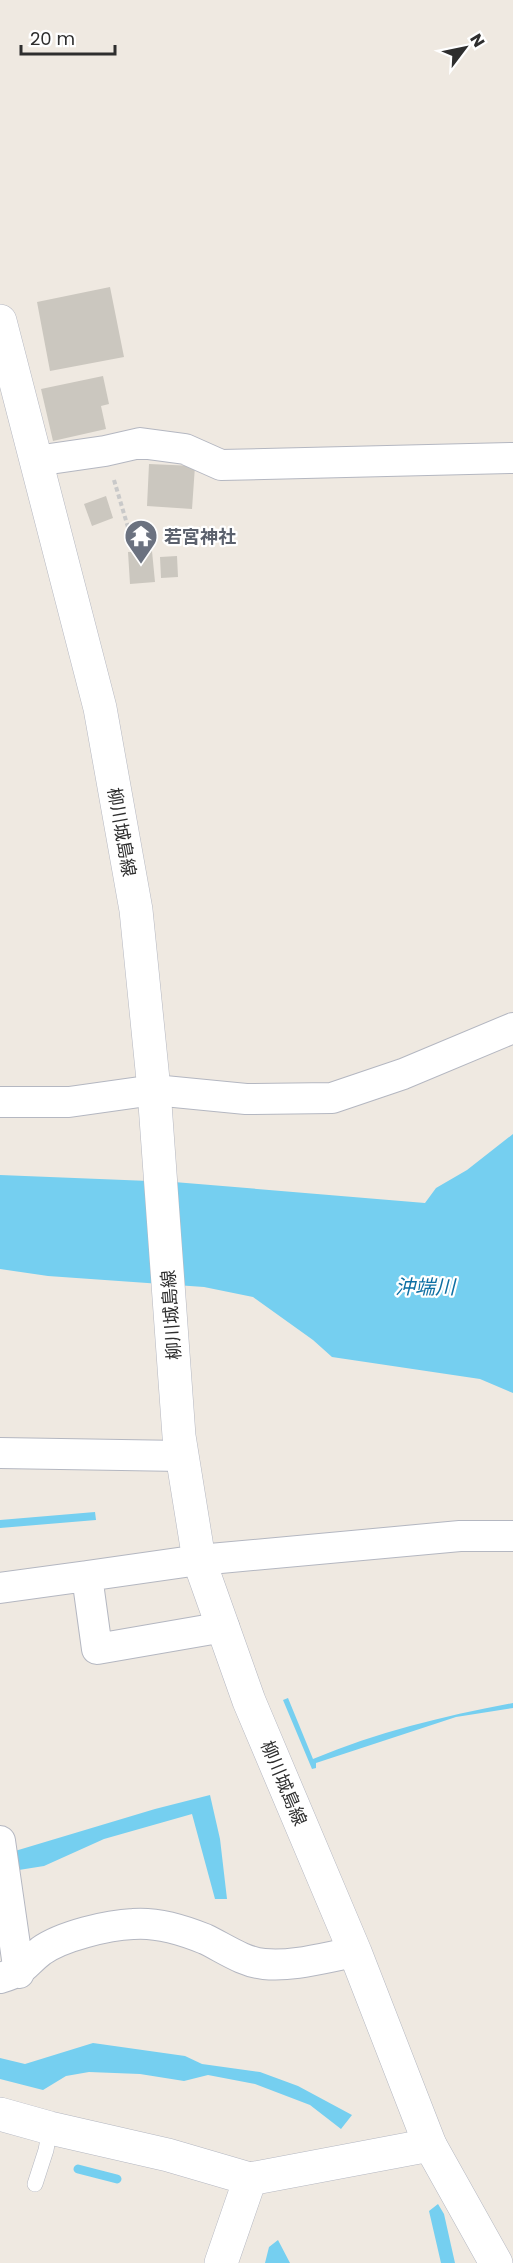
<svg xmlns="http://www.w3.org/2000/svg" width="513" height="2263" viewBox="0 0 513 2263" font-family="Poppins,'Noto Sans JP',sans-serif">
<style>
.water{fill:#75cff0}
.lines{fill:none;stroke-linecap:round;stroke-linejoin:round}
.stream{stroke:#75cff0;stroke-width:9}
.building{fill:#cbc7bf}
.service-casing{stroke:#b4b7c1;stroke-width:16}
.minor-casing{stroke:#b4b7c1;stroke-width:32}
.tertiary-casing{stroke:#b4b7c1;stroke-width:34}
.secondary-casing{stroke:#b4b7c1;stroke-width:34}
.path{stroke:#c9c9c9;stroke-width:4;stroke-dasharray:4.5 3;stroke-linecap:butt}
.service{stroke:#fff;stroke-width:15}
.minor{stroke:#fff;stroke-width:30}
.tertiary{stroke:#fff;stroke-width:33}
.secondary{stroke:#fff;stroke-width:33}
.labels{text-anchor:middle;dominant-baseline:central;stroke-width:4.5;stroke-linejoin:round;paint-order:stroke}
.worship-label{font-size:18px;font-weight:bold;fill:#5b616d;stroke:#fff;text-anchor:start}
.street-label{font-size:18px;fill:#2e2e2e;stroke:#fff}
.water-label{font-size:20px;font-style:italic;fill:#0d6fa3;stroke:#fff}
</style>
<rect width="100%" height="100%" fill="#efe9e1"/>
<path class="water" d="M513 1134V1393L480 1379 332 1357 313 1340 253 1297 204 1287 48 1276 0 1269V1175L174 1182 425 1203 436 1188 467 1170Z
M95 1512 96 1520 0 1528V1520Z
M288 1698 313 1759C378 1732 444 1716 513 1703V1708L456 1717 316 1763V1768L312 1769 283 1700Z
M210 1795 220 1839 227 1899H215L192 1814 104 1839 44 1866 0 1873 15 1851 155 1809Z
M93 2043 185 2056 202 2064 260 2072 298 2086 352 2115 341 2129 310 2105 255 2084 208 2075 184 2081 140 2074 89 2072 66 2076 43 2090 0 2079V2058L25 2064Z
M438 2204 444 2214 455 2263H441L429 2211Z
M278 2240 290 2263H265L269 2247Z"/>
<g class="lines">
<path class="stream" d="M78 2169 117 2179"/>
</g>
<path class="building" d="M110 287 124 357 50 371 37 302Z
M103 376 109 404 101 406 106 429 53 441 41 389Z
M149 464 195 466 192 509 147 506Z
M106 496 113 518 92 526 84 504Z
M152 551 155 582 130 584 128 552Z
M177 556 178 577 161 578 160 557Z"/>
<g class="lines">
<g class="service-casing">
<path id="service" d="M35 2184 46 2150 50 2128"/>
</g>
<g class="minor-casing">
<path id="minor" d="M36 461 105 451 140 443 185 449 221 465 513 458
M0 1102H69L154 1090 246 1099 332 1098 403 1074 513 1028
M0 1453 182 1456
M87 1576 199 1560 460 1536H513
M0 1588 87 1576 97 1649 224 1627
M0 1841 19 1973
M0 1978C25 1971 23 1965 41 1951 62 1936 108 1925 133 1924 157 1922 183 1930 205 1939 224 1948 243 1962 264 1964 294 1967 326 1957 355 1952"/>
</g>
<g class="tertiary-casing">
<path id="tertiary" d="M0 2114 50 2128 168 2155 250 2179 430 2145
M221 2263 250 2179"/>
</g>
<g class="secondary-casing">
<path id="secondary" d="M0 321 100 708 136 910 154 1090 179 1436 199 1560 249 1701 355 1952 430 2145 496 2263"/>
</g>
<path class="path" d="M114 480 130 534"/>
<use href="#service" class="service"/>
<use href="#minor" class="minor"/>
<use href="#tertiary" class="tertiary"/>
<use href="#secondary" class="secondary"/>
</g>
<defs>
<g id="temple-pin" transform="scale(1.725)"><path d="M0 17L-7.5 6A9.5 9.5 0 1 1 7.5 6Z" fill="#6b7280" stroke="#fff"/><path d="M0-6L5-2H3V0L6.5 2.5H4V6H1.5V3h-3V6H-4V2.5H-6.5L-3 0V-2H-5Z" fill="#fff"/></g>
</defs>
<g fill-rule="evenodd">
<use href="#temple-pin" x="141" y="536"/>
</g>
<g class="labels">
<g class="worship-label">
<text x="164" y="536">若宮神社</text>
</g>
<g class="street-label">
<text transform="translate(122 832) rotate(80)">柳川城島線</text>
<text transform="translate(171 1315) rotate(-94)">柳川城島線</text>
<text transform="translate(284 1783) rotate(67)">柳川城島線</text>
</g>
<g class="water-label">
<text x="425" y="1287">沖端川</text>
</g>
</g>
<g transform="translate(465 48) rotate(58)" stroke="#ffffff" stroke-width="4.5" paint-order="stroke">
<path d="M0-4.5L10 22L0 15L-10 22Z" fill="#2e2e2e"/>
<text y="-9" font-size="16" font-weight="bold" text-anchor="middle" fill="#2e2e2e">N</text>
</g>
<path d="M21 45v9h94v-9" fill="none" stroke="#2e2e2e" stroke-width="3"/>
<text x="30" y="45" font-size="18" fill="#2e2e2e" stroke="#ffffff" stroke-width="4.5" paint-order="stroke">20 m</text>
</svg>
